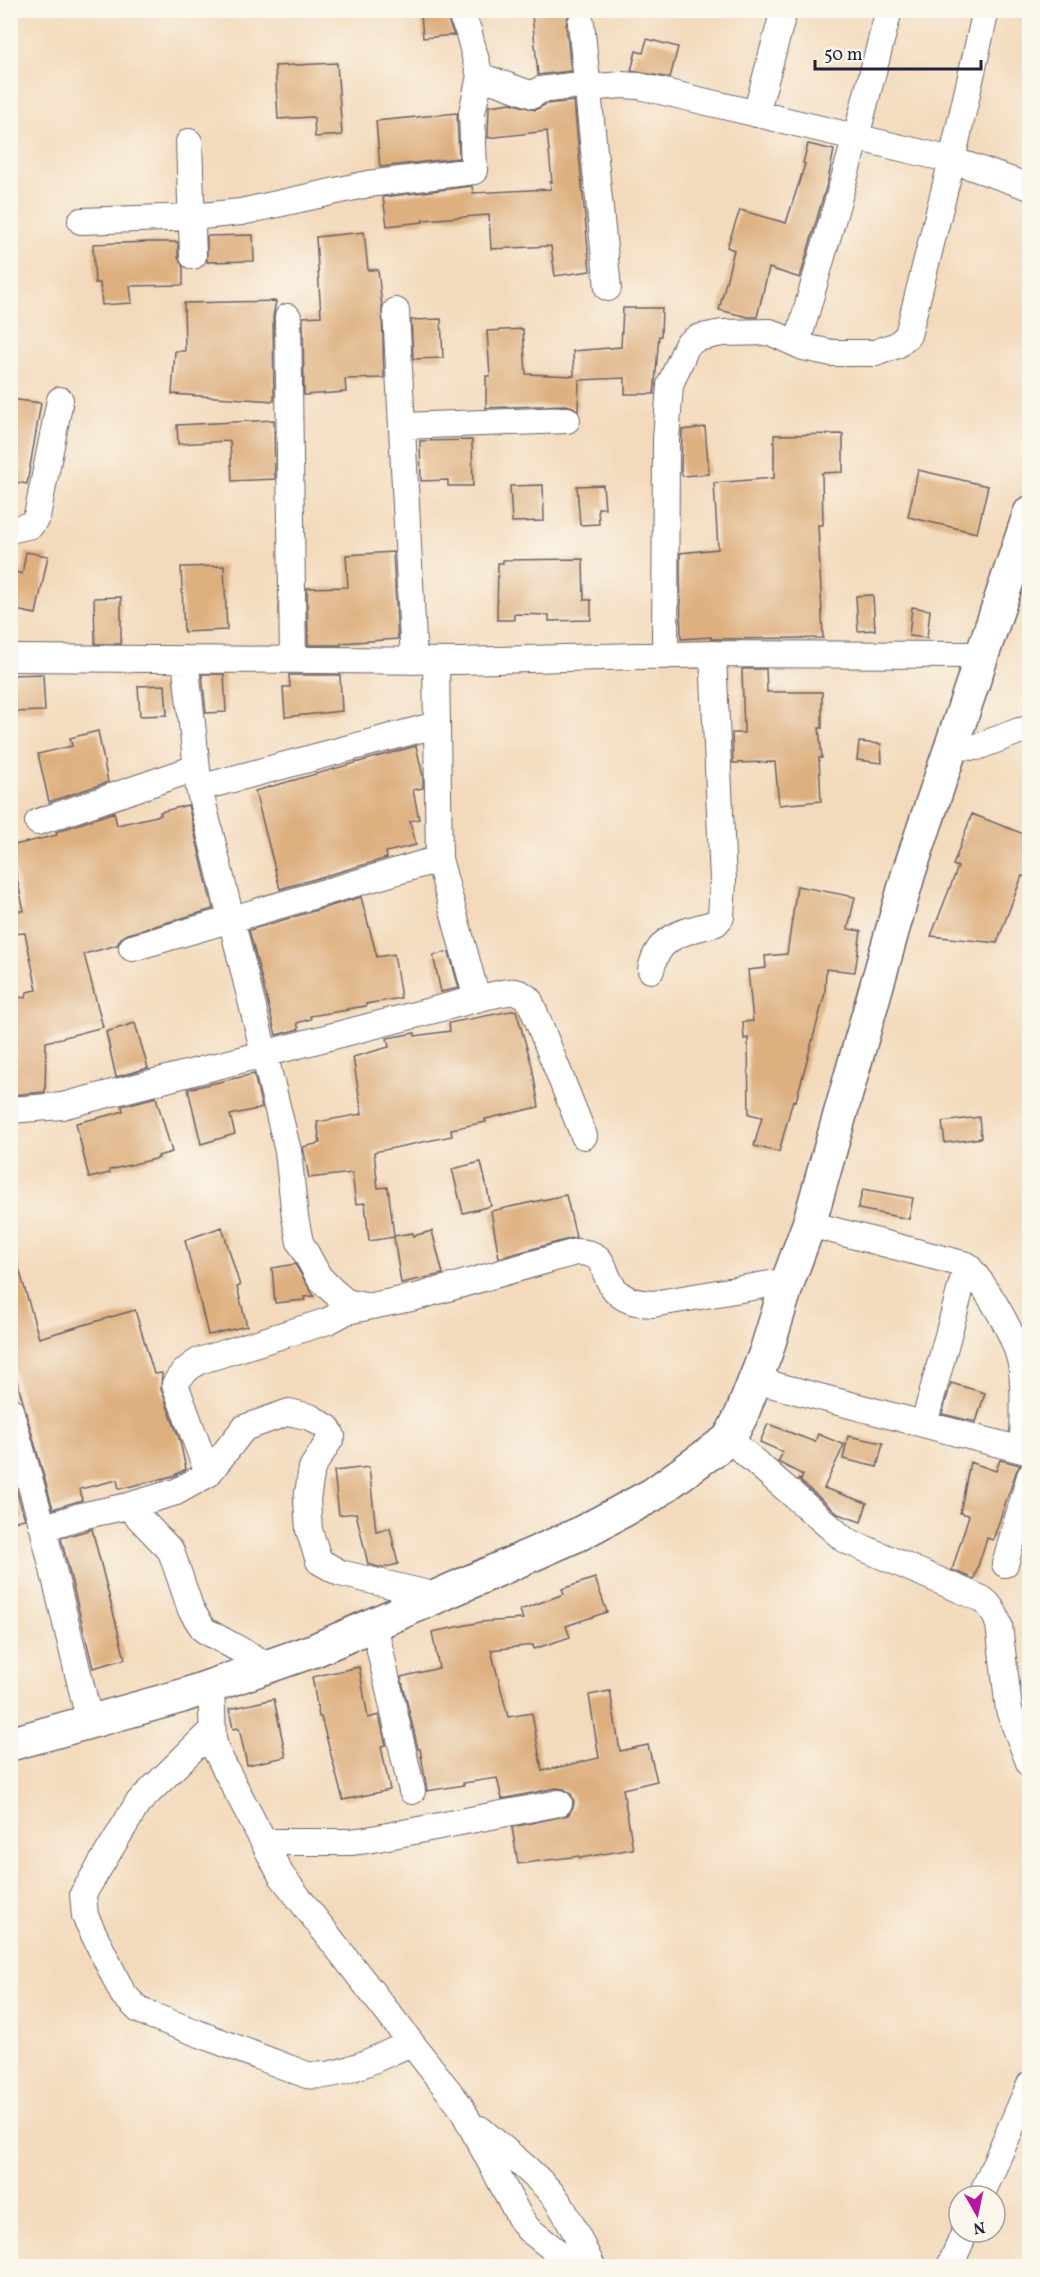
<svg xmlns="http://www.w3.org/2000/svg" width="1040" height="2277" viewBox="0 0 1040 2277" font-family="Vollkorn,serif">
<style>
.building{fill:#deb080}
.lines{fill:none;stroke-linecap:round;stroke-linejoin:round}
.street-casing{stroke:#6b6268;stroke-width:28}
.secondary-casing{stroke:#6b6268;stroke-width:36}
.street{stroke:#fff;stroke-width:26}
.secondary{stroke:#fff;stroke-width:33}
</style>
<rect width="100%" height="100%" fill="#fbf7ec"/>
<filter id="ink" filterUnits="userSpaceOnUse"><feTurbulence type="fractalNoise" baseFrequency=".0167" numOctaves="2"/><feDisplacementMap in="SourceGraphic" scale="12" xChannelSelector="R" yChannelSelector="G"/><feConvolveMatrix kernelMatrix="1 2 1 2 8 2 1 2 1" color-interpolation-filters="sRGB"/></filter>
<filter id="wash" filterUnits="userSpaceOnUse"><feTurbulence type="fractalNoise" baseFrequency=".008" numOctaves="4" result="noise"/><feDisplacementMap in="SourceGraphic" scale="24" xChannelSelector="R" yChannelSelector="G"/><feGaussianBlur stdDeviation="1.35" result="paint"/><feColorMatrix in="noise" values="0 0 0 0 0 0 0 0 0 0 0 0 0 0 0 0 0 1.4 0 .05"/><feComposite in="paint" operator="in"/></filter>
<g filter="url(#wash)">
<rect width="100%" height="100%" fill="#f3dabc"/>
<g id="blocks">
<path class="building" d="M536 10H570L566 25 571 71 538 75 532 15H537Z
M445 13 454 35 423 38 421 15Z
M647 39 678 47 670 78 631 71 636 51 643 53Z
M337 63 342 135 315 137 314 118 312 117 278 119 275 66Z
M574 101 590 271 555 276 551 246 491 249 489 215 423 220V222L387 226 383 197 472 186 473 193 551 189 550 182H552L547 131 488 138 489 106 511 103 535 110 546 104Z
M457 113 459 158 380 167 376 121Z
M808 144 834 150 828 180 800 278 769 268 757 317H748L719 310 734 250 727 247 740 210 786 223 805 164 803 163Z
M364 232 368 270H378L382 306 384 378 345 379 346 392 304 395 303 317 321 316 316 237Z
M253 235 254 261 207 262V236Z
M148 242H178V257L183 267V285L130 286 132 303 102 305 100 283H95L93 244Z
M276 301 273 317 274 401 172 394 175 351H185L184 303Z
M623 308H662L661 336H659L654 394H625V378L579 380 578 411 573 407 566 405 486 408V376H490L487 331 523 329 526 374 574 376 573 351 621 347Z
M441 319 443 358 413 359 411 320Z
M10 399 41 403 27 484 10 481Z
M274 420 275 479 232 481 230 441 178 444 177 425Z
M705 427 709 474 683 476 681 472 682 430Z
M843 434V472L822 473 823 525H818L823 638 711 639V637L681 639 680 553 718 549 714 483 774 478V435Z
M472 440 473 486H448V480L421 481 420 441Z
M918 470 988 486 977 533 908 517Z
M543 485 544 521 512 522 510 486Z
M603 485 605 508H598L599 524 580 525 577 486Z
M26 552 48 556 36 614 10 609V596L16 572 22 574Z
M393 552 398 639 341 643V645H308L307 588 348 587 346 555Z
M583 559 584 600H591V620L549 621V615L514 614V620H497L498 563H503V560Z
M224 566 227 630 184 632 181 567Z
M873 595 875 630 858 631 856 596Z
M121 597V644H95L94 598Z
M912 607 930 610 927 638 909 636Z
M742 669H766L767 692H822V728H819L822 758H819L821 801 779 805 775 762 733 763 732 733H744Z
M43 674 45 711 10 712V675Z
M202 674H224L226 712 206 713Z
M289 675H340L342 711 285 717 283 687H290Z
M165 685 167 715 140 716 138 686Z
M98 731 108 782 49 802 38 754 72 746 70 738Z
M859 742 881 744 882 763 857 760Z
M416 746 423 776V788L413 790 419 819 410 821 416 845 386 852 387 858 280 889 255 791Z
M188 805 213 909 128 934 121 938 117 945 84 954 103 1027 46 1042 45 1092 13 1095 15 1034H10V996L26 998 27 992 37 990 25 933 10 934V911H24L10 846 57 835 56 832 114 812 117 825 161 815 160 812Z
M972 814 1029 836V878L1022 876 997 943 931 936 958 867 953 865Z
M797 886 855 897 848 929 861 931 855 972 826 969 825 993 796 1101 793 1100 779 1152 754 1146 762 1117 749 1114 748 1038 744 1039 743 1022 753 1021 748 970 766 968 765 956 787 954Z
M361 897 377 957 394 954 401 998 366 1004V1006L347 1009 348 1010 310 1016 311 1019 297 1023 299 1029 276 1035 249 930Z
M449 952 459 988 441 992 433 955Z
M516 1010 532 1066 539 1107 485 1119 486 1122 451 1129 452 1136 374 1152 378 1188 388 1187 394 1236 413 1233V1236L432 1231 443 1274 401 1283 394 1237 369 1241 365 1203 356 1204 352 1173 309 1178 303 1147 320 1143 317 1122 362 1114 353 1057 389 1047 387 1038 415 1033V1036L450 1031 449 1023Z
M135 1023 148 1068 116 1077 106 1032Z
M254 1074 262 1108 230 1115 235 1134 201 1144 188 1089Z
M156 1097 172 1152 158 1156 159 1158 109 1170 110 1173 89 1178 76 1123 114 1114 123 1111 122 1106Z
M979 1117 981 1138 945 1143 942 1122Z
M481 1162 491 1206 463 1213 452 1169Z
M863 1189 913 1198 909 1219 858 1209Z
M566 1195 576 1237 499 1258 491 1211Z
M222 1227 240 1286 237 1287 247 1326 208 1335 185 1240Z
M16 1258 39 1338 135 1310 154 1374 162 1373 161 1389 180 1441 186 1469 173 1476 119 1489 117 1480 80 1489 82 1500 53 1509 10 1356V1259Z
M295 1264 314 1296 304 1297 305 1300 275 1303 272 1268Z
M951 1383 985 1393 976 1422 942 1414Z
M768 1424 815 1442 818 1434 844 1445 824 1488 867 1503 861 1522 838 1514 798 1479 801 1480 803 1475 778 1462 783 1452 760 1442Z
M848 1436 883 1443 877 1467 843 1459Z
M1000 1460 1020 1465 1016 1472 993 1540 987 1538 974 1579 952 1570 969 1515 960 1513 970 1462 996 1471Z
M369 1467 376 1531 390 1528 398 1564 382 1568 368 1564 356 1513 339 1515 334 1471Z
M10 1469 25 1519 10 1522Z
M92 1529 125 1659 93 1668 61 1538Z
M595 1578 607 1612 566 1626 570 1637 534 1649 533 1645 491 1650 508 1717 532 1713 542 1771 599 1758 589 1695 610 1691 620 1751 648 1745 657 1781 623 1789 633 1849 580 1858 579 1856 518 1864 512 1827 568 1815 573 1807 574 1801 571 1794 564 1789 556 1788 502 1799 497 1778 463 1783 464 1785 427 1791 420 1749H418L401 1677 439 1668 432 1632 481 1622 523 1619 520 1610 564 1594 562 1589Z
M359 1667 368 1718 379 1715 386 1745 381 1746 390 1790 343 1800 321 1717H319L312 1677Z
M274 1699 286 1757 247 1765 239 1728 233 1729 229 1709Z"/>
</g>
</g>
<g filter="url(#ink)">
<use href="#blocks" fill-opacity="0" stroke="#6b6268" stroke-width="1.5"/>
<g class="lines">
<g class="street-casing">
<path id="street" d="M459 10 468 30 480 76
M581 23 608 288
M588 88 621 85 639 86 952 160 1030 187
M756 114 784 10
M189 142 193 256
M81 221 192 217 241 212 368 184 474 171 472 113 480 76 533 95 540 90 587 84
M396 311 414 661
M288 317 293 660
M797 344 856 137 889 10
M402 426 567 420
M10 530 31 525 37 516 60 400
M665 656 666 439 670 385 687 345 697 338 722 333 770 332 803 347 832 353H875L897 345 908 335 952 160 986 10
M10 658 459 661 713 654 981 655
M185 659 199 788 288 1151 295 1217 300 1242 319 1277 333 1291 346 1302 364 1306
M436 661 439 859 477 999
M951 746 977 747 1019 731 1030 729
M199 788 436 725
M38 822 196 768
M132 948 439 859
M651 970C658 934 685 932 716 923L721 917 723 881 713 654
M10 1110 62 1106 488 996C505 993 518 986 530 1001L584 1136
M809 1224 967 1265C988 1289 1019 1340 1022 1371 1025 1397 1023 1424 1023 1450
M755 1380 1030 1452
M10 1410 43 1528 81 1516 128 1506
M924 1424 967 1265
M729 1439 845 1540 982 1599C992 1606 995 1614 999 1625L1009 1710 1030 1765
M208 1474 244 1428 289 1412 310 1417 328 1428 332 1436 312 1468 307 1500 309 1530 319 1561 340 1573 437 1596
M43 1528 90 1723
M1005 1564 1030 1476
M374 1624 412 1791
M269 1666 204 1630 191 1610 171 1551 128 1506 176 1492 208 1474 175 1384C181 1373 189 1367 199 1361L328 1321 347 1311 416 1297 576 1252C612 1253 598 1273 617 1292 627 1302 640 1303 653 1304L788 1281
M211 1686 213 1739 216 1751 281 1875 461 2107 520 2218 528 2229 575 2266
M212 1730 138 1803 83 1894 85 1916 123 1994 139 2010 150 2015 307 2075C341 2079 380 2056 411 2043
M264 1842H350L367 1840 559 1803
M480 2129C505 2151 533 2171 554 2196 570 2217 580 2243 592 2266
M981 2196 1030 2084
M950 2266 965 2232"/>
</g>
<g class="secondary-casing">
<path id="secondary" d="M10 1744 182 1696 315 1650 579 1534 652 1495 729 1439 741 1416 766 1352 788 1281 809 1224 909 872 1030 513"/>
</g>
<use href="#street" class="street"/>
<use href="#secondary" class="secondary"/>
</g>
</g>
<rect width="1040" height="2277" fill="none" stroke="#fbf7ec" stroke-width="36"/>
<g transform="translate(977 2214) rotate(171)"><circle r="28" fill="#fbf7ec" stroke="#a4a2a5" stroke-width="1.5"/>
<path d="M0-4.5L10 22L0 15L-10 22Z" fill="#b5179e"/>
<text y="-9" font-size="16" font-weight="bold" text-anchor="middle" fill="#22223b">N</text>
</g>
<path d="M815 60v9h166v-9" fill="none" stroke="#22223b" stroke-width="3"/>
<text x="824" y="60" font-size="18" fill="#22223b" stroke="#fbf7ec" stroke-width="4.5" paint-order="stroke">50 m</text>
</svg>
